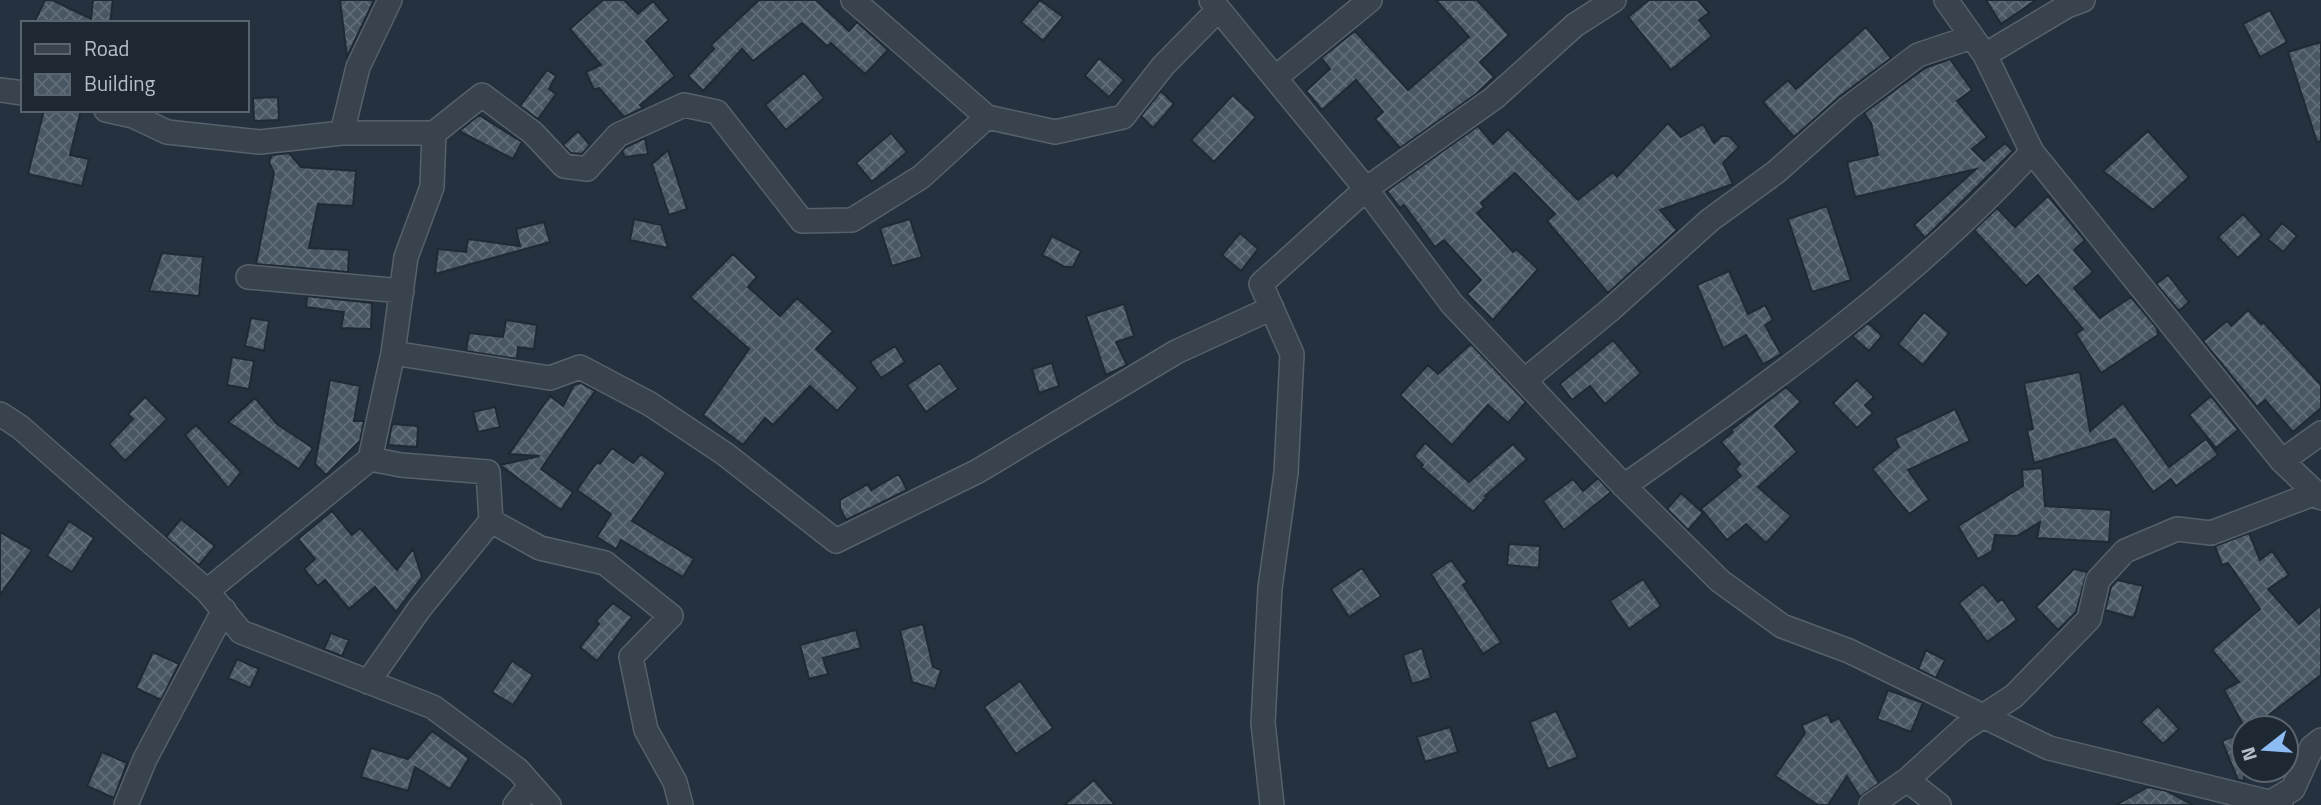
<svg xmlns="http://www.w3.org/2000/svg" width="2321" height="805" viewBox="0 0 2321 805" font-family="'Titillium Web',sans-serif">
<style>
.building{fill:url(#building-cross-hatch);stroke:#202a35;stroke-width:2}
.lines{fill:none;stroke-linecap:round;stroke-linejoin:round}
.street-casing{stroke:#57616c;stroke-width:26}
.street{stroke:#39434e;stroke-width:23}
</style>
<defs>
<pattern id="building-cross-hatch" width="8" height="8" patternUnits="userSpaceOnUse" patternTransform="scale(1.75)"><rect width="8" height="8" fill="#495764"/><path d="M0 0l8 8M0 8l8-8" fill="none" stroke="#616d79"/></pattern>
</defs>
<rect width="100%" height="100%" fill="#25313e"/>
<path class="building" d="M45 0H52L91 19 93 0H113L110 23H34Z
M340 0H374L347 57Z
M603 0H624L638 14 653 1 669 20 646 41 675 76 640 105 643 108 624 117 599 88 594 90 586 72 601 65 570 29Z
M759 0H816L849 31 857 22 888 50 865 74 831 43 827 46 802 23 753 61 742 49 703 91 688 76 714 49 711 45Z
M1040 0 1063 17 1043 41 1021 22Z
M1436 0H1477L1509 35 1480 62 1494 77 1476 94 1400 148 1375 119 1383 112 1356 80 1322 110 1306 91 1330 69 1321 58 1355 31 1408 90 1469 37Z
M1649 0H1698L1709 13 1699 20 1712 36 1671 70 1628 17Z
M1986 0H2036L2001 24Z
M2270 10 2287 42 2260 57 2243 24Z
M1866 27 1891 58 1839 97 1794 137 1763 102 1788 80 1796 89Z
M2321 42V141L2317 142 2288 52Z
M1099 58 1124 80 1109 97 1085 76Z
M1950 59 1972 90 1957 101 1987 137 1972 149 1984 161 2005 143 2013 151 1925 238 1914 225 1976 169 1855 197 1847 162 1878 155 1871 123 1864 113 1925 68Z
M547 70 556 76 549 89 556 94 538 119 520 106Z
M804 73 824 98 786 130 765 105Z
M1161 91 1174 104 1153 128 1141 116Z
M1233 95 1256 117 1214 162 1191 140Z
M278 97 279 120 254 121 253 98Z
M44 110H81L70 155 89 159 82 186 28 174Z
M479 115 522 142 513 159 459 131Z
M1668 123 1681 137 1703 124 1714 143 1722 136H1729L1739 147 1723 163 1733 184 1660 210 1677 230 1608 293 1547 221 1555 214 1515 173 1481 203 1484 207 1477 213 1513 252 1516 249 1538 269 1493 320 1467 294 1481 280 1444 240 1435 247 1404 205 1400 208 1387 191 1478 126 1493 144 1508 129 1578 200 1613 172 1617 177Z
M578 131 590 145 582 154 571 153 563 145Z
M2148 131 2189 177 2153 210 2103 171Z
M891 133 907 152 872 182 856 163Z
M645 138 648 154 625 157 622 151 626 147Z
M668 150 687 209 669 215 652 164Z
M289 153 301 167 356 171 353 206 318 204 309 248 349 250 348 272 256 264 274 173 269 162 272 155Z
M2048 196 2085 240 2074 250 2093 272 2074 288 2100 318 2131 297 2157 328 2158 335 2101 373 2076 334 2083 329 2038 275 2026 286 1974 230 1997 208 2015 227Z
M1827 206 1851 280 1812 292 1788 219Z
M2243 214 2262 235 2238 258 2218 237Z
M634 219 661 225 668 248 630 240Z
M910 219 922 257 892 266 880 228Z
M544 222 550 242 435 274 438 249 466 252 468 239 520 246 516 229Z
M2282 223 2297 236 2283 252 2268 239Z
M1240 233 1258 249 1241 271 1222 255Z
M1052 236 1081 251 1073 267H1065L1042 255Z
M162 253 203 257 199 296 149 291Z
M733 254 757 277 748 287 780 316 797 298 833 331 816 349 858 388 837 411 810 386 773 425 765 418 743 445 703 415 749 349 690 297Z
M1729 271 1748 314 1765 305 1773 320 1765 325 1781 354 1763 364 1746 335 1723 348 1697 285Z
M2168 275 2189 302 2179 311 2156 284Z
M307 296 372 303 371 329 341 328 344 312 306 307Z
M1124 304 1134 336 1116 342 1127 365 1106 375 1086 316Z
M2248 310 2261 324 2263 322 2321 385V408L2293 432 2265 400 2257 407 2203 341 2227 321 2231 326Z
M1924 312 1949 333 1923 365 1898 344Z
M251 318 269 321 264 351 245 346Z
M506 320 537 325 534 349 518 347 517 359 466 351 469 333 503 337Z
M1868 323 1882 336 1869 351 1852 336Z
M1613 340 1641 373 1605 404 1590 386 1572 400 1560 384Z
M1471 344 1526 402 1508 423 1488 405 1452 445 1400 395 1428 365 1438 374Z
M895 346 905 362 881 378 870 362Z
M232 357 254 361 249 389 227 385Z
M940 363 958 389 926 412 907 385Z
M1052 363 1059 386 1039 393 1032 369Z
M2080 372 2090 431 2123 403 2169 467 2206 439 2218 455 2176 486 2171 479 2153 492 2115 439 2034 463 2027 430 2033 429 2024 383Z
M330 380 360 386 354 421H364L360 441 326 475 315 464Z
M1857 380 1874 397 1865 405 1873 413 1857 428 1833 403Z
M581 383 595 391 541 469 573 492 561 510 500 465 540 456 509 454 550 396 563 406 574 385Z
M1786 387 1801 402 1775 426 1797 452 1758 487 1791 516 1766 543 1746 524 1727 540 1701 509 1741 476 1735 469 1740 464 1721 442 1733 432 1731 430Z
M2211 396 2238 430 2216 448 2189 415Z
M145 397 167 419 125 461 109 444 133 419 128 414Z
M255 398 277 424 313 448 299 469 228 422Z
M495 407 500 427 478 432 473 412Z
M1955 409 1970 441 1908 470 1929 500 1909 514 1872 469 1899 447 1895 438Z
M392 424 418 426 417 447 388 445Z
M196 425 241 472 228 488 185 435Z
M1425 443 1469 482 1513 444 1527 459 1485 496 1487 497 1473 512 1421 467 1423 465 1414 456Z
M612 448 633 463 641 454 666 473 632 521 694 559 683 577 621 540 616 549 597 537 611 514 577 490 597 462 600 464Z
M2042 468 2045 506 2111 510 2109 542 2037 538 2040 522 2017 536 1995 535 1992 551 1978 559 1958 526 2023 486 2022 470Z
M899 474 907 490 846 520 840 508V500L868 484 871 490Z
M1598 478 1611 492 1564 530 1543 501 1573 479 1583 491Z
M1681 493 1703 513 1688 530 1667 509Z
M332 511 352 535 360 528 397 570 413 549 422 577 396 612 375 587 349 609 325 580 318 586 304 569 315 559 298 539Z
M181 519 215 546 199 565 166 537Z
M69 521 94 538 72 572 47 556Z
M0 532 32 550 0 595Z
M2249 533 2260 560 2272 551 2289 575 2268 589 2299 624 2321 605V675L2265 718 2271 728H2245L2224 690 2239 682 2212 650 2260 609 2228 563 2222 565 2215 546Z
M1509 544 1540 546 1539 568 1507 565Z
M1451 560 1467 582 1463 585 1501 642 1483 654 1431 574Z
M1362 568 1381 596 1349 617 1331 589Z
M2074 569 2087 572 2076 612 2058 630 2036 607Z
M1643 579 1661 606 1629 629 1610 601Z
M2117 580 2143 586 2134 618 2105 610 2111 587Z
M1983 584 1998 602 2002 599 2017 620 1987 642 1959 603Z
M613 603 632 617 597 661 580 647 599 624 596 621Z
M923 624 933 667 941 670 935 689 912 682 900 630Z
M856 630 861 648 823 658 828 674 809 679 800 645Z
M331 633 349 640 342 656 324 649Z
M1422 648 1431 678 1412 684 1403 655Z
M1926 650 1945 660 1936 678 1918 669Z
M153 652 179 664 161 700 136 688Z
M237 659 259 669 250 688 228 678Z
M512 661 533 675 513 705 492 692Z
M1020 681 1053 728 1016 754 984 707Z
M1888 690 1923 703 1911 732 1877 719Z
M2158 706 2179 729 2163 744 2141 722Z
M1556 711 1578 757 1548 769 1530 722Z
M1828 714 1831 722 1839 718 1879 783 1860 797 1847 776 1828 805H1818L1775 776 1805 733 1802 725Z
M1450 727 1458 752 1425 762 1417 737Z
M432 731 469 758 450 789 415 767 408 791 361 777 371 748 408 759Z
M2244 732V781L2238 780 2222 741Z
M102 752 127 763 114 798 87 786Z
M1094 780 1115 805H1064Z
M2148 787 2167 791 2193 805H2116Z"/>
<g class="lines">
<g class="street-casing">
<path id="street" d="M853 0 987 117 1055 132 1123 117 1163 66 1218 10
M1211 0 1366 189 1452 304 1624 486 1720 581 1782 626 1849 651 2049 748 2281 805
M1946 0 1985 55 2032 152 2282 461 2321 498
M1985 55 2067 6 2083 0
M1275 78 1370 0
M0 90 23 93
M106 110 133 116 167 132 260 142 342 133H434L482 95 533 133 564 166 587 169 618 135 684 105 717 112 802 221 852 220 921 177 987 117
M342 133 358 67 390 0
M248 277 402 291
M393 353 550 378 580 367 650 404 725 454 836 541 978 471 1176 352 1272 308
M1525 380 1610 310 1710 220 1776 172 1848 108 1918 55 1972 37
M0 414 20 427 207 591 241 632 433 707 518 770 549 805
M2282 461 2321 433
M1624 486C1768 385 1913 282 2032 152
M491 521 540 548 605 563 671 616 631 657 646 730 675 782 681 805
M207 591 370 459 393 353 406 257 432 187 434 133
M368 682 420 608 491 521 488 472 401 465 370 459
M1907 780 1939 805
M2271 802 2293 789 2312 747 2321 740
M126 805 145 759 224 610
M515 805 530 786
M1272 805 1263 723 1270 588 1286 473 1292 354 1261 284 1366 189 1494 98 1575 25 1614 0
M1871 805 1907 780 1962 730 2014 696 2089 619 2098 580 2125 551 2177 529 2211 533 2316 493"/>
</g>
<use href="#street" class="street"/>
</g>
<rect x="21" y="21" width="228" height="91" fill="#1e2833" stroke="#5a646f" stroke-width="2"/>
<rect x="35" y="44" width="35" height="10" fill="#39434e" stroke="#5a646f" stroke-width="2"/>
<text x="84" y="56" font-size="21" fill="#b5bec9">Road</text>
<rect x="35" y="74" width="35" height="21" fill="url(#building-cross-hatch)" stroke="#5a646f" stroke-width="2"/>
<text x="84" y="91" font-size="21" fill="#b5bec9">Building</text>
<g transform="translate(2265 749) rotate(253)"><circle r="33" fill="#1e2833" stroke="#5a646f" stroke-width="2"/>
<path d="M0-5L12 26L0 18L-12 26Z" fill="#8dbcf5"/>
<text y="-10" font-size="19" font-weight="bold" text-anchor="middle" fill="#b5bec9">N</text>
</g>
</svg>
